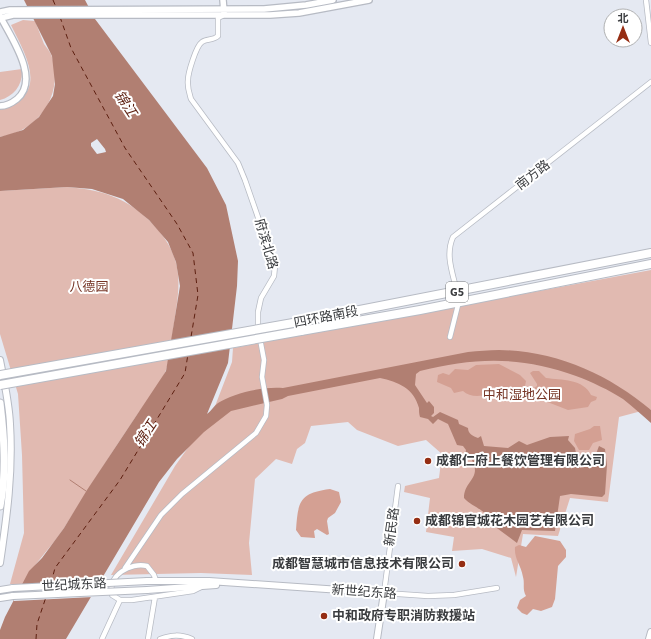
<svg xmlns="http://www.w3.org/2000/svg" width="651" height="639" viewBox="0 0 651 639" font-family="'Source Sans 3','Noto Sans SC',sans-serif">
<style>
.green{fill:#e1bab1}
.forest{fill:#d4a093}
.water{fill:#b17f72;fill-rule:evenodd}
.pier{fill:#e5e9f2}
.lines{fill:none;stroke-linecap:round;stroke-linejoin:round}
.stream{stroke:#b17f72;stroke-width:1}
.ferry{stroke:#5d1f10;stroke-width:1;stroke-dasharray:5 4;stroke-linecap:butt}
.minor-casing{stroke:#b7bbc4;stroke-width:6}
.tertiary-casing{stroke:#b7bbc4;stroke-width:8}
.secondary-casing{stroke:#b7bbc4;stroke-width:8}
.trunk-casing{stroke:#b7bbc4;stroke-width:9}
.motorway-casing{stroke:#b7bbc4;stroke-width:10}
.minor{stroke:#fff;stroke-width:4.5}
.tertiary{stroke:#fff;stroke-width:5.5}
.secondary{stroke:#fff;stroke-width:6}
.trunk{stroke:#fff;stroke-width:7}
.motorway{stroke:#fff;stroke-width:8}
.secondary-bridge-casing{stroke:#b7bbc4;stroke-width:8;stroke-linecap:butt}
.motorway-bridge-casing{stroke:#b7bbc4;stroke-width:10;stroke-linecap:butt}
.secondary-bridge{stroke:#fff;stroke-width:6}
.motorway-bridge{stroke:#fff;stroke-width:8}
.poi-dot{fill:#952d13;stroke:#fff;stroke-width:1.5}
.labels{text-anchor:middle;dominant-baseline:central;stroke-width:4;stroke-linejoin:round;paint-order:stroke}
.shield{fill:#fff;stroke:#757679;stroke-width:1}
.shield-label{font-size:12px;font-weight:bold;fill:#3a3c3f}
.street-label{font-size:13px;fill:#3a3c3f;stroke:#fff}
.park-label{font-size:13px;fill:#753425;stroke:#fff}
.poi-label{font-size:13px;font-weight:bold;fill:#3a3c3f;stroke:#fff;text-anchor:start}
.water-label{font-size:14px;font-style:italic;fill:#5d1f10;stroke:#fff}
</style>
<rect width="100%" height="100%" fill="#e5e9f2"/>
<path class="green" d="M23 20 35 21C38 29 41 36 44 44 47 48 51 53 52 57 64 95 38 132 0 137V110C50 94 27 58 11 25Z
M22 69C23 85 14 96 0 100V72Z
M67 187C106 190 133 200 159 231 187 265 178 292 173 331 171 344 170 358 166 370 162 382 141 409 133 421 109 456 87 492 64 528 51 548 33 564 22 586L10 584 24 533 22 455 18 394 0 334V191Z
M651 270V410L649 409 619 417 608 502 570 498 558 536 523 534 516 577 511 558 482 549 452 551 454 537 426 532 430 498 404 492 405 486 439 478 442 454 426 440 398 446 357 430 348 422 311 426 305 443 297 449 292 464 276 459 255 479 249 543 252 575 201 573 111 575 175 466 212 414 232 362 233 348Z"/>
<path class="forest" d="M499 364 520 375 526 381 524 391C513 398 501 387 490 387L488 394C480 397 469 397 463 391L454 393 451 388 437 382 438 375 443 373 449 375 455 369 468 370 476 365Z
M533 371H539L546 378C561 380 584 379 591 395L597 397 596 400 591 402 588 407 568 410 532 396 529 391 537 386V384L530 373Z
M594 426H600L602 440 593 443 589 450H579L574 441 575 434 590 429Z
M330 489 339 492 341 502 335 513 328 518 327 521 329 534 327 535 317 529 314 531 315 538 301 537 296 530C298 502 299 493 330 489Z
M535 536 560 541 566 550V557L558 566 555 599 552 607 541 611 533 609 527 615 522 613 517 608 520 600 526 596C522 589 525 584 523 577 521 565 514 559 515 547L519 545 526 547Z"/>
<path class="water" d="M24 0H85L95 19 207 168 226 205 238 261 237 286 228 363 207 414C211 411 214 406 218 403 233 393 265 386 283 388L468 352C478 351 489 350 499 350 556 351 608 374 651 410V423C642 415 633 407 623 399 609 390 592 382 576 376 522 356 475 357 420 371L416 374 415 385 427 403 429 401 434 407V413L431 416 433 417 440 412 458 420 459 424 468 428C468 434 473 436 478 438L481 436 484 446 508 448 519 441 527 445 550 437 569 436 568 440 575 448 576 453 583 456 596 454 599 446 605 449 607 465 605 494 602 497 571 494 560 496 555 531 522 530 517 543 490 523C487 509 473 508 464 498 464 480 484 478 470 457L465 456 466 450 463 446 457 445 448 424 438 419 433 424 428 419 420 417C419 414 419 411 419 408 414 388 398 382 380 378L288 396 282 399 231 411 204 432 177 459 159 482 66 639H0V630L5 617 29 571 42 558 64 528 87 490 166 371 180 286 176 262 168 242 149 220 123 199 92 189 67 187 0 191V137L23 130 39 117 53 96 55 84 52 56ZM97 139 105 149 106 152 97 154 91 146V143Z"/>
<path class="pier" d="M103 580 93 597 14 601V596L20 585Z"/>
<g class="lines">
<path class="stream" d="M70 480 86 491"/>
<path class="ferry" d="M53 0 56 7
M60 17 71 48 125 148 177 224 193 253 198 295 191 337
M51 583 55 568 120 480 185 373 188 354
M36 639 37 624 46 597"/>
<g class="minor-casing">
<path id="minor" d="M646 0 651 43
M455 284C451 268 446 253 453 237L651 82
M450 337 458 305
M398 486 384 593 428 596 454 595 497 588
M125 568 161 515 182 494 256 433 266 416 267 405 262 377 264 360 258 328V312L261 298 274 276 275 266 245 180 238 163 191 99C189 92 187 87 188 80 188 73 196 46 202 42 207 38 213 41 218 36V18L222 16
M120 600H132L193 591 201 587
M120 600 112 595C107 575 131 562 147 566L154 575 156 581
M102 639 120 600
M148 639 155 597
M160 639C171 635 180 634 192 639"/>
</g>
<g class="tertiary-casing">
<path id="tertiary" d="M223 0 224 12
M0 12 10 10 264 9 306 5 333 0
M1 18 13 15H270L299 13 369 0
M0 106C7 106 12 103 17 99 41 79 10 36 0 16"/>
</g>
<g class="secondary-casing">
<path id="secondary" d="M0 360C4 381 9 402 10 424 13 471 7 516 0 563
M147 581H209L384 593 377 639
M0 590 13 588
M147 590 216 585
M0 598 13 596
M649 639 651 632"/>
</g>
<g class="trunk-casing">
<path id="trunk" d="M0 403C4 437 7 472 0 506"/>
</g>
<g class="motorway-casing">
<path id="motorway" d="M293 323 651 253
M301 331 420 310 651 264"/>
</g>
<use href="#minor" class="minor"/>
<use href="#tertiary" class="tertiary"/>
<use href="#secondary" class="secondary"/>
<use href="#trunk" class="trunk"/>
<use href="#motorway" class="motorway"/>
<g class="secondary-bridge-casing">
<path id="secondary-bridge" d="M13 588 147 581
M13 596 147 590"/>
</g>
<g class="motorway-bridge-casing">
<path id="motorway-bridge" d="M0 375 293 323
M0 385 301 331"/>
</g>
<use href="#secondary-bridge" class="secondary-bridge"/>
<use href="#motorway-bridge" class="motorway-bridge"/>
</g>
<g class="poi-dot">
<circle cx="428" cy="461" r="4"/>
<circle cx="417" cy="521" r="4"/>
<circle cx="462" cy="564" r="4"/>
<circle cx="324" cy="616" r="4"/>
</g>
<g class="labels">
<rect class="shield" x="446" y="282" width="22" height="20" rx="3"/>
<g class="shield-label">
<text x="457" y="292">G5</text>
</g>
<g class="street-label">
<text transform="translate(533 175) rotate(-38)">南方路</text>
<text transform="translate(266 244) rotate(74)">府滨北路</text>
<text transform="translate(326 317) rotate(-11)">四环路南段</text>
<text transform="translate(392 527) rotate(-82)">新民路</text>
<text transform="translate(74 585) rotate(-3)">世纪城东路</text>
<text transform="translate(364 592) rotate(4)">新世纪东路</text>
</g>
<g class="park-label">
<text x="89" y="287">八德园</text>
<text x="522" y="395">中和湿地公园</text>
</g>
<g class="poi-label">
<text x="436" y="461">成都仁府上餐饮管理有限公司</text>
<text x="425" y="521">成都锦官城花木园艺有限公司</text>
<text x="454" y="564" text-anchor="end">成都智慧城市信息技术有限公司</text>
<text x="332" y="616">中和政府专职消防救援站</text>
</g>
<g class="water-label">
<text transform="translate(125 104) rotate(57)">锦江</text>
<text transform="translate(146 434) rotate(-57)">锦江</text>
</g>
</g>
<g transform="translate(623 28)"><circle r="19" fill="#ffffff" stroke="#b0b1b2"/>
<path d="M0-3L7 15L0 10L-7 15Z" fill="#952d13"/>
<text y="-6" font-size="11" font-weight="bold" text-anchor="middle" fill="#3a3c3f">北</text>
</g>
</svg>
